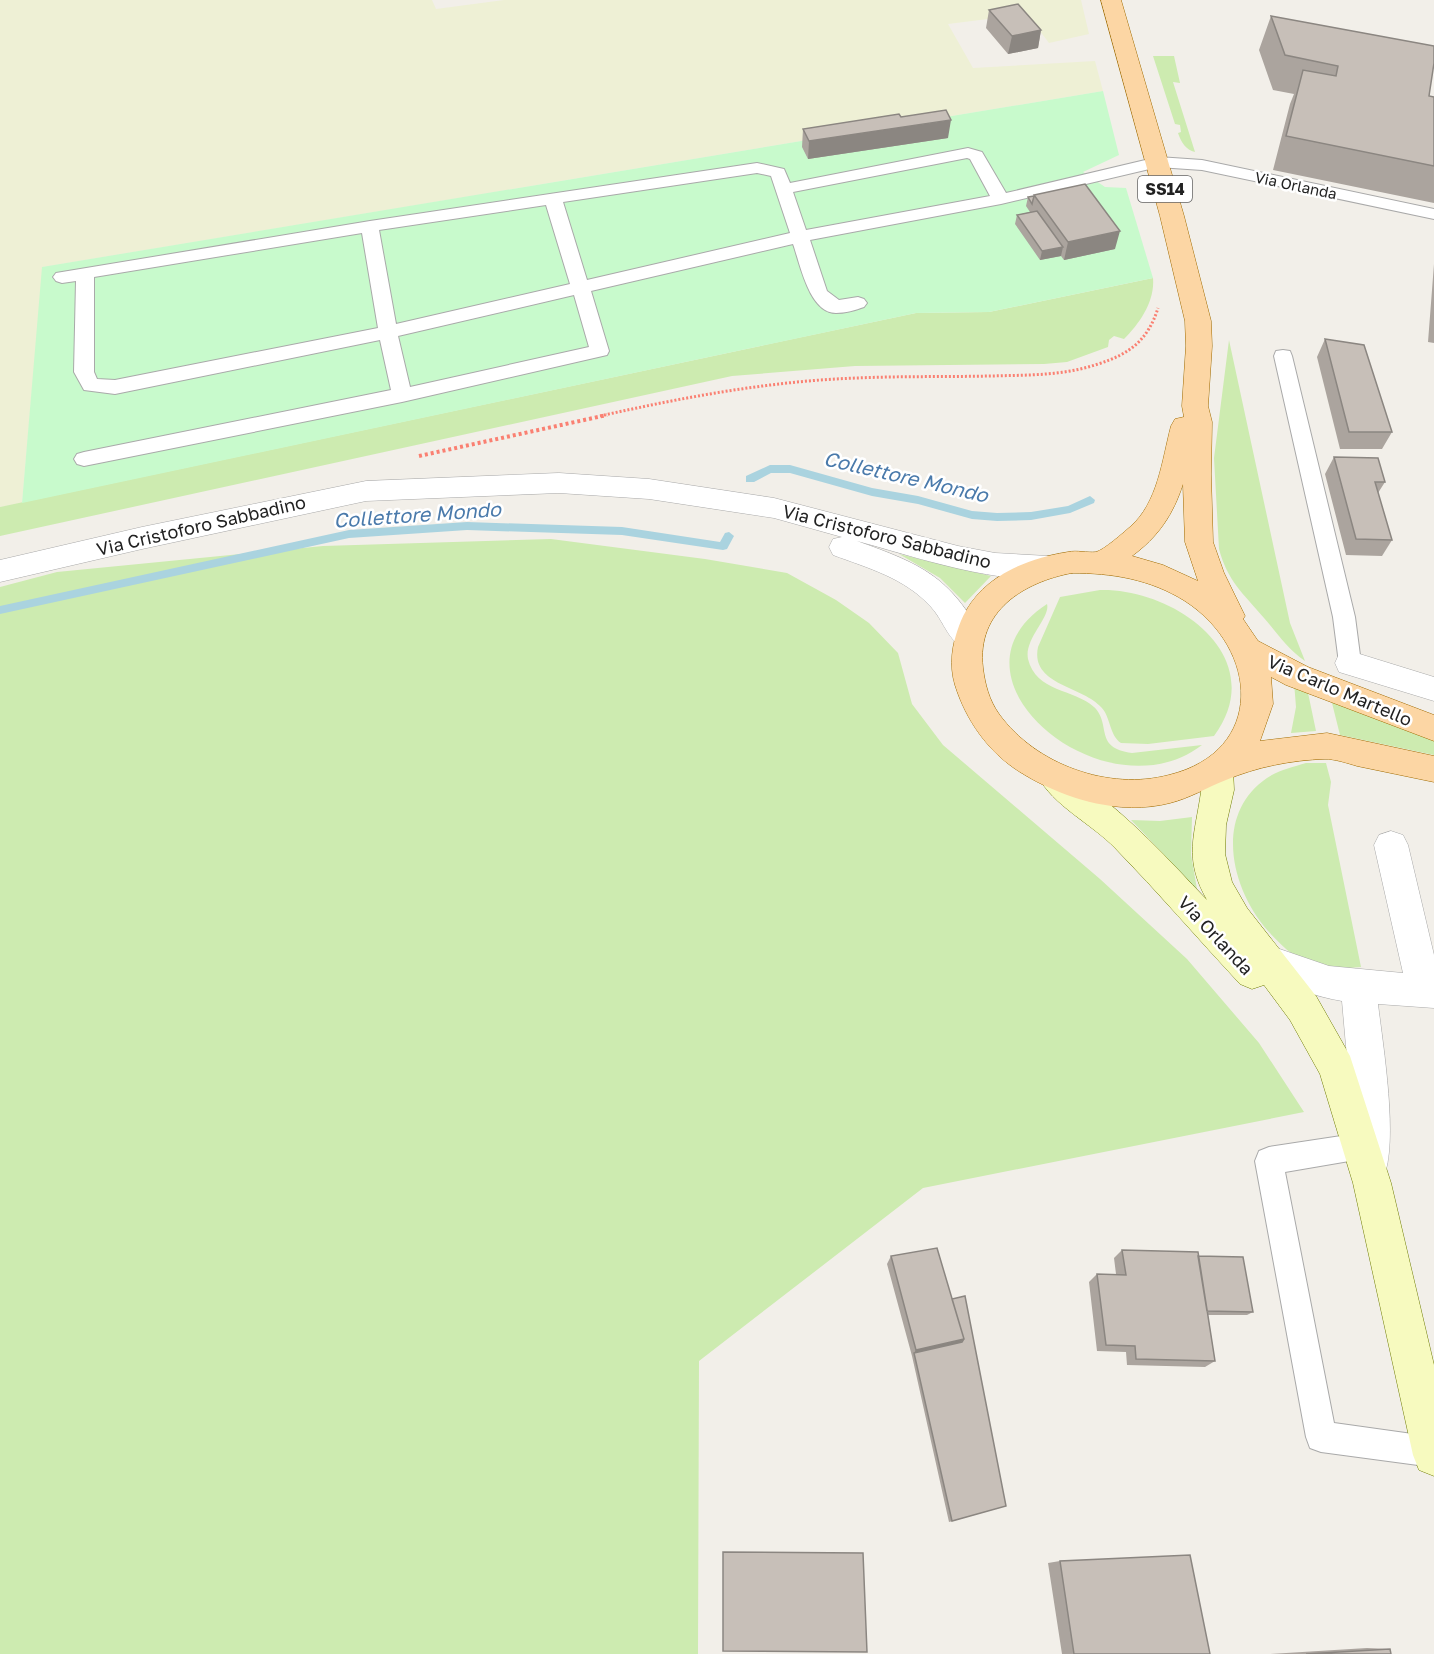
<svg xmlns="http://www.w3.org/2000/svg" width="1434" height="1654" viewBox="0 0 1434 1654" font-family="'Golos Text',sans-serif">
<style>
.farmland{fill:#eef0d5}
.grass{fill:#cdebb0}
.park{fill:#c8facc}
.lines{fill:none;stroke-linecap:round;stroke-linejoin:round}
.stream{fill:#aad3df;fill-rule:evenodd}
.lane-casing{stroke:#a9a9a9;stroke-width:2}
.street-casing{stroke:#a9a9a9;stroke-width:1}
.secondary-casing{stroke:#707d05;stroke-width:1}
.primary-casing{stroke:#a06b00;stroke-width:1}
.path-far1{stroke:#fa8072;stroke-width:3;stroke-dasharray:2 2;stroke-linecap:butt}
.path{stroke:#fa8072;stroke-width:4;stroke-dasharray:3 3;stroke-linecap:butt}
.lane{fill:#fff;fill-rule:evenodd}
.street{fill:#fff;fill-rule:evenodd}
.secondary{fill:#f7fabf;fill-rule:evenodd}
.primary{fill:#fcd6a4;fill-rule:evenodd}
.wall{fill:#aba49e}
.shaded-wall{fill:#8b8681}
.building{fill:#c7bfb8;stroke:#8b8681;stroke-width:1.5}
.labels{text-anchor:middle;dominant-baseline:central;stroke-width:5;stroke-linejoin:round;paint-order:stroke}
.far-street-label{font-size:15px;fill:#222;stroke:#fff}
.shield{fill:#fff;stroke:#646464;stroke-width:1.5}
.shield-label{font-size:16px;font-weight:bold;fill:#222}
.street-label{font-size:18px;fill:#222;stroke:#fff}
.water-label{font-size:20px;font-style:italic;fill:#4a7aab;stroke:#fff}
</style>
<rect width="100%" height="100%" fill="#f2efe9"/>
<path class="farmland" d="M0 0H432L436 9 504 0H1081L1089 34 1049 43 1027 14 948 24 973 68 1095 61 1103 91 43 267 22 503 0 507Z"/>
<path class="grass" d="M1153 56H1174L1180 83 1173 82 1195 152C1186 150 1181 142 1178 133L1181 132 1180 125 1175 124Z
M1153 278C1155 301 1140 323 1124 339L1114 336 1109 340 1108 347 1067 362 1044 364 855 366 732 376 0 536V507L916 313 989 312Z
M1229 340 1290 623 1305 661C1287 649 1278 634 1264 618 1243 593 1228 582 1219 549L1214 458Z
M551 539 705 559 787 573 836 600 869 623 898 653 912 704 943 745 1100 879 1187 959 1259 1043 1304 1112 923 1188 699 1361 698 1654H0V587L57 572 323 546Z
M899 554 991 576 965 603 940 578Z
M1100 590C1175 588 1272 657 1214 736L1148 744 1121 743C1109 735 1111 717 1101 707 1083 686 1030 685 1038 647L1060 597Z
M1047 604C1051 617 1024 639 1028 659 1036 692 1074 689 1094 707 1112 724 1093 748 1132 753L1202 745C1106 819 933 678 1047 604Z
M1294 682 1307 688 1316 731 1291 733 1296 707Z
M1331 699 1434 741V755L1340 735Z
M1306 763H1326L1331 782 1328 805 1361 967C1348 968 1332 970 1320 967 1298 962 1283 947 1268 931 1231 889 1213 815 1267 778 1279 770 1293 767 1306 763Z
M1192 817 1191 855 1197 889 1131 820 1160 821Z"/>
<path class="park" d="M1103 91 1119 155 1083 172 1105 187 1126 188 1153 278 989 312 916 313 22 503 42 267Z"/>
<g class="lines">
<path class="stream" d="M770 465H790L872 488 918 496 972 511 997 513 1031 512 1068 506 1090 496 1095 500 1094 503 1070 513 1031 520 997 521 972 519 918 504 872 496 790 473H771L754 482H746V476Z
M467 522 622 527 720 542 725 533 729 532 734 536 727 549 723 550 622 535 467 530 349 538 0 614V606L349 530Z"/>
<g class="lane-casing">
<path id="lane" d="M968 148 982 152 1006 193 1158 157 1202 160 1434 209V219L1202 170 1158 167 1001 204 810 240 827 291 839 300 858 297 864 299 867 303 864 307C856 310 845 313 836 313 809 313 800 263 793 244L591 291 609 351 607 355 402 402 84 466 77 464 74 459 77 454 84 452 391 390 380 340 115 394 84 390 74 372 76 281 62 283 56 281 53 277 56 273 370 221 757 163 784 169 790 183ZM967 158 970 159 990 196 806 230 793 192ZM757 173 771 176 790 233 587 280 563 202ZM546 205 570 284 396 324 379 230ZM362 233 378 328 115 380 97 379 94 372V277ZM574 295 589 347 410 387 398 336Z
M1283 350 1290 351 1292 356 1355 617 1361 663 1358 669 1350 672 1342 669 1339 663 1333 617 1274 356 1276 351Z
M1361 1133 1371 1136 1375 1146 1371 1156 1361 1159 1285 1172 1334 1423 1434 1437 1433 1467 1321 1452 1310 1448 1306 1437 1255 1161 1259 1151 1269 1147Z"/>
</g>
<g class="street-casing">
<path id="street" d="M559 473 649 479 774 498 958 546 995 553 1048 556 1058 559 1063 567 1058 575C1011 590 906 554 857 541 921 564 950 576 983 638L979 646C951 655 947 624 931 607 905 578 868 568 833 555L829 547 833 539 842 537 774 518 649 499 559 493 366 501 142 549 0 582V560L142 527 366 481Z
M1350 651 1434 677V701L1339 672 1335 663 1339 654Z
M1391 831 1403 835 1408 845 1434 955V1008L1378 1004C1383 1046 1399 1142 1383 1179L1370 1185 1357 1179 1351 1166V1102L1342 1001C1312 996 1284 985 1256 972L1251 961 1256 950 1268 945 1329 966 1403 973 1374 845 1379 835Z"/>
</g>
<g class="secondary-casing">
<path id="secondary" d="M1217 757 1228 761 1233 770 1234 790 1226 825 1225 854 1232 882 1247 908 1316 996 1350 1056 1391 1183 1434 1365V1476L1419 1470 1413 1455 1353 1183 1320 1074 1290 1020 1264 985 1252 989 1240 984C1198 939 1158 892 1115 848 1092 824 1052 805 1038 776L1043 766C1051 764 1057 762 1065 766 1072 771 1078 780 1085 785 1132 819 1167 858 1207 900 1183 858 1195 835 1201 792 1203 780 1200 772 1206 761Z"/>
</g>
<g class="primary-casing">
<path id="primary" d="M1101 0H1121L1184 216 1211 321 1212 346 1208 406 1212 422 1211 474 1213 542 1224 573 1245 616 1243 619 1258 641 1308 667 1434 715V741L1286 685 1271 677 1273 704 1260 741 1327 733 1434 756V782C1408 777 1383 771 1357 766 1347 763 1335 759 1325 759 1292 760 1256 767 1226 780 1208 787 1190 798 1170 803 1120 816 1063 799 1020 772 988 752 966 720 955 685 949 665 952 645 959 626 976 579 1023 559 1068 552 1077 550 1087 553 1096 552 1104 550 1123 533 1130 527 1158 503 1162 460 1171 426L1175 419 1184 417 1182 406 1186 346 1185 321 1160 216ZM1183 484 1185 542 1198 581 1163 565 1132 556C1158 537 1173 515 1183 484ZM1072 573C1112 573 1150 579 1185 601 1259 649 1266 751 1169 775 1109 791 1036 765 999 714 989 700 985 684 983 668 976 611 1024 582 1072 573Z"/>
</g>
<path class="path-far1" d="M600 416C685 397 770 381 857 378 901 376 946 377 990 376 1026 375 1063 376 1098 364 1130 354 1148 340 1158 308"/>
<path class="path" d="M419 456 607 415"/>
<use href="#lane" class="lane"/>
<use href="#street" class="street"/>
<use href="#secondary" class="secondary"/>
<use href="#primary" class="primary"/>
</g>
<path class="wall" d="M989 10 1041 30 1038 48 1008 54 986 28Z
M1271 16 1429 96 1434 97V203L1273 170 1290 104 1294 94 1273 90 1259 50Z
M901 117 948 138 808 159 802 147 803 129Z
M1034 195 1115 249 1064 260 1061 256 1040 260 1015 224 1017 215 1030 212 1026 206 1028 197 1034 196Z
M1434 264V343L1428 342Z
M1325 339 1392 432 1382 449H1340L1317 357Z
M1334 457 1385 482 1378 493 1392 540 1382 556 1346 555 1325 474Z
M1122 1250 1198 1256 1253 1312 1247 1315H1208L1215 1361 1205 1367 1127 1365 1126 1352 1097 1351 1089 1282 1097 1274H1116L1114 1258Z
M891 1256 1006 1506 949 1522 912 1356 887 1264Z
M1060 1561 1210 1654H1062L1048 1563Z
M1367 1648 1390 1649 1391 1654H1270Z"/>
<path class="shaded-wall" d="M1041 30 1038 48 1008 54 1012 36Z
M951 120 948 138 808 159 809 141Z
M1120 231 1115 249 1064 260 1068 242Z
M1063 247 1061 256 1040 260 1042 251Z
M964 1339 959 1345 914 1353 916 1350Z"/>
<path class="building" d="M1018 4 1041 30 1012 36 989 10Z
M1271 16 1434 46V63L1429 96 1434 97V166L1286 136 1303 70 1336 76 1338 66 1285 55Z
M946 110 951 120 809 141 803 129 899 114 901 117Z
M1085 184 1120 231 1068 242 1034 195Z
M1034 196 1032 204 1028 197Z
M1037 211 1063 247 1042 251 1017 215Z
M1325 339 1364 345 1392 432H1349Z
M1334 457 1378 458 1385 482H1375L1392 540 1356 539Z
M937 1248 964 1339 916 1350 891 1256Z
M1122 1250 1198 1252 1215 1361 1136 1359 1135 1346 1106 1345 1097 1274 1126 1275Z
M1198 1256 1243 1257 1253 1312 1207 1311Z
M965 1296 1006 1506 952 1521 914 1353 962 1342 964 1339 952 1299Z
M723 1552 863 1553 867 1652 723 1651Z
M1190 1555 1210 1654H1074L1060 1561Z
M1390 1649 1391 1654H1306Z"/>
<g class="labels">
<g class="far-street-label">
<text transform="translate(1296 185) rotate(12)">Via Orlanda</text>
</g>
<rect class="shield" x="1138" y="176" width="54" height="26" rx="4.5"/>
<g class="shield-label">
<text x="1165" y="189">SS14</text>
</g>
<g class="street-label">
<text transform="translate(201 525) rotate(-13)">Via Cristoforo Sabbadino</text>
<text transform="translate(887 536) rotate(14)">Via Cristoforo Sabbadino</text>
<text transform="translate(1340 690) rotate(23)">Via Carlo Martello</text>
<text transform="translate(1216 935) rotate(47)">Via Orlanda</text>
</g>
<g class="water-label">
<text transform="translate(906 476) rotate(13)">Collettore Mondo</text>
<text transform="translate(417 514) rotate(-4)">Collettore Mondo</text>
</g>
</g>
</svg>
